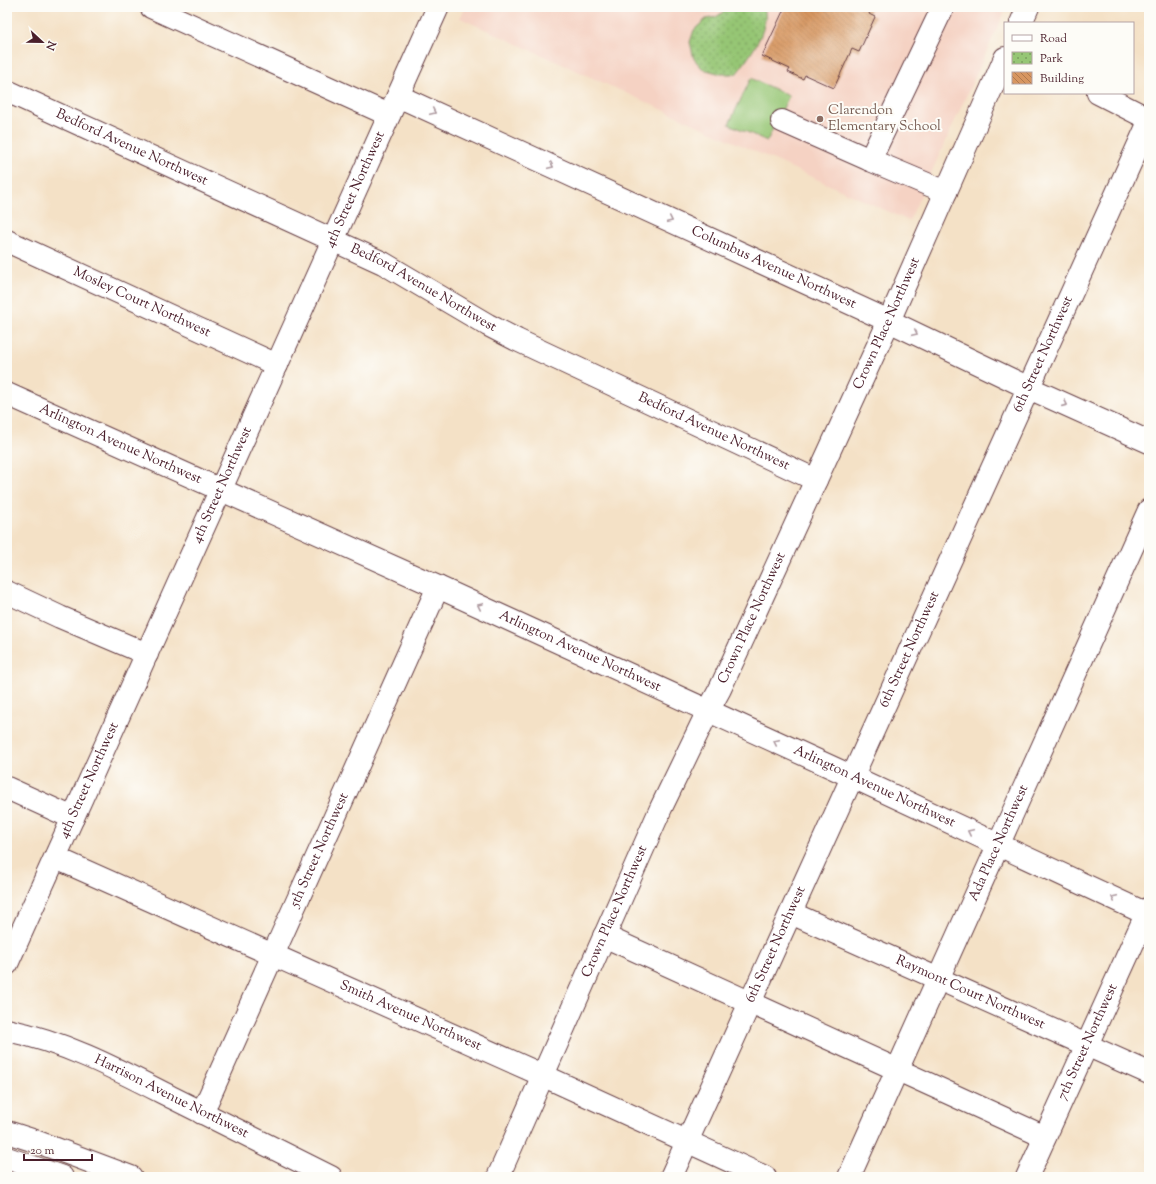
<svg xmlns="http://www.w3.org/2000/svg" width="1156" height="1184" viewBox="0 0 1156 1184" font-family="'Sorts Mill Goudy',serif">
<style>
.built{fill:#f5d2c3}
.grass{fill:#96c675;stroke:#707250}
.park{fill:url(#park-dots);stroke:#707250}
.building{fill:url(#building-back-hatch)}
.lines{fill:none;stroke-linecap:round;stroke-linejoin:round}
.minor-casing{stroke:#643c42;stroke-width:24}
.major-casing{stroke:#643c42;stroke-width:24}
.highway-casing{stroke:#643c42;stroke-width:24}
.minor{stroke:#fff;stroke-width:22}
.major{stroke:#fff;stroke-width:22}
.highway{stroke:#fff;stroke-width:22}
.oneway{stroke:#ae9aa0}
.education-dot{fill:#8d6e63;stroke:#fdfcf7;stroke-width:1.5}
.labels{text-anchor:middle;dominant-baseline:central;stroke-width:4;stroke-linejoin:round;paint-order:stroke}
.education-label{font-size:14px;fill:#785e54;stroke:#fdfcf7;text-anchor:start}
.street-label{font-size:14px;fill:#4a1f2b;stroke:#fdfcf7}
</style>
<defs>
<pattern id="park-dots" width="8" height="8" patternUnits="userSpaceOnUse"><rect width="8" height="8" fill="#96c675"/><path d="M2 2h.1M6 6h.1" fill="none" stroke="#7ca060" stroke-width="1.8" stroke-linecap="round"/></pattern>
<pattern id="building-back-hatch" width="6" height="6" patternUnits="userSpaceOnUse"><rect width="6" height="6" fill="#d79661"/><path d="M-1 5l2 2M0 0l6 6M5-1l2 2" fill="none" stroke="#b07a50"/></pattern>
</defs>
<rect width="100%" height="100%" fill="#fdfcf7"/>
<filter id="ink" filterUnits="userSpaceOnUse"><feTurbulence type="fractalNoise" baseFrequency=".025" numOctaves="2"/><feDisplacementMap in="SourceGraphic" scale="8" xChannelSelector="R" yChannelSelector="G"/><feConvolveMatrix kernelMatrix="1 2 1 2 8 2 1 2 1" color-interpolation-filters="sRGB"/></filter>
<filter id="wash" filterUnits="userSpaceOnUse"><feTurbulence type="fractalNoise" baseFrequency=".012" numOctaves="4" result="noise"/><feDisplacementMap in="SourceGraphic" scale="16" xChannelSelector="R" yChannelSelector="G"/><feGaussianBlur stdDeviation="0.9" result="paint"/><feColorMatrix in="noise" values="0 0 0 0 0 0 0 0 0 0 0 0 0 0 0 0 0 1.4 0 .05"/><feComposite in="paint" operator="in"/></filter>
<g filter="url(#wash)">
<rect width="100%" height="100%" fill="#f4e1c6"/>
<path class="built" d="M465 7H1007L909 221 460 18Z"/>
<path class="grass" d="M751 78 789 96 767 141 729 124Z"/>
<path class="park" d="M728 7H764C771 28 749 58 736 74H721L703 69 694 59 690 42 694 30 706 19 716 17 725 11Z"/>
<g id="blocks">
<path class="building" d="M785 7H872L869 14 875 17 859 52 852 49 834 88 805 75 803 79 788 72 790 69 762 56Z"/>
</g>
</g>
<g filter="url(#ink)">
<use href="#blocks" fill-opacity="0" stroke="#643c42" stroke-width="1"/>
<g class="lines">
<g class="minor-casing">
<g id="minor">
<path d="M151 7 389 115"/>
<path d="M943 7 870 160 946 192"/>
<path d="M1021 23 1028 7"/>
<path id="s1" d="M7 91 383 263 488 325 517 340 816 480"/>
<path d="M1098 93 1149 119"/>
<path id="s2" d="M398 96 889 321 1029 388 1149 442"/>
<path d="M782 121 870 160"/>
<path id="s3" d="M7 241 277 365"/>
<path id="s4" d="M7 394 438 587 853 777 1149 915"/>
<path d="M7 592 60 617 147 654"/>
<path d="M7 788 73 818"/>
<path id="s5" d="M56 858 542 1075 765 1177"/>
<path id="s6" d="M791 913 1149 1073"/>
<path d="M604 936 1045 1137"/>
<path id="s7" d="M7 964 438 7"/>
<path id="s8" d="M202 1113 438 587"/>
<path id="s9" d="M498 1177 661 808 708 711 720 689 889 321 1005 58"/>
<path id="s10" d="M671 1177 1149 122"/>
<path id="s11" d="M849 1177 1149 510"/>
<path id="s12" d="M1027 1177 1149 908"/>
</g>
</g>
<g class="major-casing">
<g id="major">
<path id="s13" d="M7 1030C66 1042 120 1071 173 1098 225 1124 278 1150 331 1177"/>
</g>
</g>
<g class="highway-casing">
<path id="highway" d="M7 1132 35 1141 131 1177
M7 1158 62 1177"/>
</g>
<use href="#minor" class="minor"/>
<use href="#major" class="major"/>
<use href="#highway" class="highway"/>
</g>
<defs><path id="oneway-chevron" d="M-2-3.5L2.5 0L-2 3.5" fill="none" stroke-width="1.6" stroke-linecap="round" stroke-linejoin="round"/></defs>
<g class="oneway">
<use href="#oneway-chevron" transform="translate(433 112) rotate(25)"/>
<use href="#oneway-chevron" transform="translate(551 166) rotate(25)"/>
<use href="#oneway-chevron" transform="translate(670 220) rotate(25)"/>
<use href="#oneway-chevron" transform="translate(915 333) rotate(25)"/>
<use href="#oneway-chevron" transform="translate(1065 404) rotate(24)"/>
<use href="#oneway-chevron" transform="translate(480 606) rotate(-155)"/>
<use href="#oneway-chevron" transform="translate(776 742) rotate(-155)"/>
<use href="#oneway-chevron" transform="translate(970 832) rotate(-155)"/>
<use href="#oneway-chevron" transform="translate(1114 898) rotate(-155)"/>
</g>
</g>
<circle class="education-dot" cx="820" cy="119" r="4"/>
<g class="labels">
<g class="education-label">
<text x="828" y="111">Clarendon<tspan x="828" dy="16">Elementary School</tspan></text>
</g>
<g class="street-label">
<text stroke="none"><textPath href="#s1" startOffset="137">Bedford Avenue Northwest</textPath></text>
<text stroke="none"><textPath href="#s7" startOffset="849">4th Street Northwest</textPath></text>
<text stroke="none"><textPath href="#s2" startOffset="413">Columbus Avenue Northwest</textPath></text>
<text stroke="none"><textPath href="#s1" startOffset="461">Bedford Avenue Northwest</textPath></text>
<text stroke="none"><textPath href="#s3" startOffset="148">Mosley Court Northwest</textPath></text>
<text stroke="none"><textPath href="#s9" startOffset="938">Crown Place Northwest</textPath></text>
<text stroke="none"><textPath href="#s10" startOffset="903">6th Street Northwest</textPath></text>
<text stroke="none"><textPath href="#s1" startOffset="785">Bedford Avenue Northwest</textPath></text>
<text stroke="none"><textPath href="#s4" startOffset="124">Arlington Avenue Northwest</textPath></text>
<text stroke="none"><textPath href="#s7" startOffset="525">4th Street Northwest</textPath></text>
<text stroke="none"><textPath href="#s9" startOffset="614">Crown Place Northwest</textPath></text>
<text stroke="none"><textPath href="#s10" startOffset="579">6th Street Northwest</textPath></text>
<text stroke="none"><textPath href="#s4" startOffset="628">Arlington Avenue Northwest</textPath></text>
<text stroke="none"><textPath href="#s7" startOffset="201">4th Street Northwest</textPath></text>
<text stroke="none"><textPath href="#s4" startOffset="952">Arlington Avenue Northwest</textPath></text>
<text stroke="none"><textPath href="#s11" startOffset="366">Ada Place Northwest</textPath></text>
<text stroke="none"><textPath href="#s8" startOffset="288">5th Street Northwest</textPath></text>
<text stroke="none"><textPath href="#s9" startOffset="290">Crown Place Northwest</textPath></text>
<text stroke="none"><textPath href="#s10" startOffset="255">6th Street Northwest</textPath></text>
<text stroke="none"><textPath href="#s6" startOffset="196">Raymont Court Northwest</textPath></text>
<text stroke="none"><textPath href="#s5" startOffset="388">Smith Avenue Northwest</textPath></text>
<text stroke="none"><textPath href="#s12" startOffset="148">7th Street Northwest</textPath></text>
<text stroke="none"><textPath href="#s13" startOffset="178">Harrison Avenue Northwest</textPath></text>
</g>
</g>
<rect width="1156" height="1184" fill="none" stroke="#fdfcf7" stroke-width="24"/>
<rect x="1004" y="22" width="130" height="72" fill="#fdfcf7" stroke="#b5a4a5"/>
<rect x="1012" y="35" width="20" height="6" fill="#ffffff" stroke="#b5a4a5"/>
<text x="1040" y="42" font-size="12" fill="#4a1f2b">Road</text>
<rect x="1012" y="52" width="20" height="12" fill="url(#park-dots)" stroke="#b5a4a5"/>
<text x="1040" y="62" font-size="12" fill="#4a1f2b">Park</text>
<rect x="1012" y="72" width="20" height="12" fill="url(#building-back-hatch)" stroke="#b5a4a5"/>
<text x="1040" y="82" font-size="12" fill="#4a1f2b">Building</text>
<g transform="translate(42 42) rotate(112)" stroke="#fdfcf7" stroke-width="3" paint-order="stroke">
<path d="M0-3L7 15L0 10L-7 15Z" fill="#4a1f2b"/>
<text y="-6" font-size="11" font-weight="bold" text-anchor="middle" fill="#4a1f2b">N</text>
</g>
<path d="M24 1154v6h68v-6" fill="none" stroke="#4a1f2b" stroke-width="2"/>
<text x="30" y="1154" font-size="12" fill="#4a1f2b" stroke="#fdfcf7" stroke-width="3" paint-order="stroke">20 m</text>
</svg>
